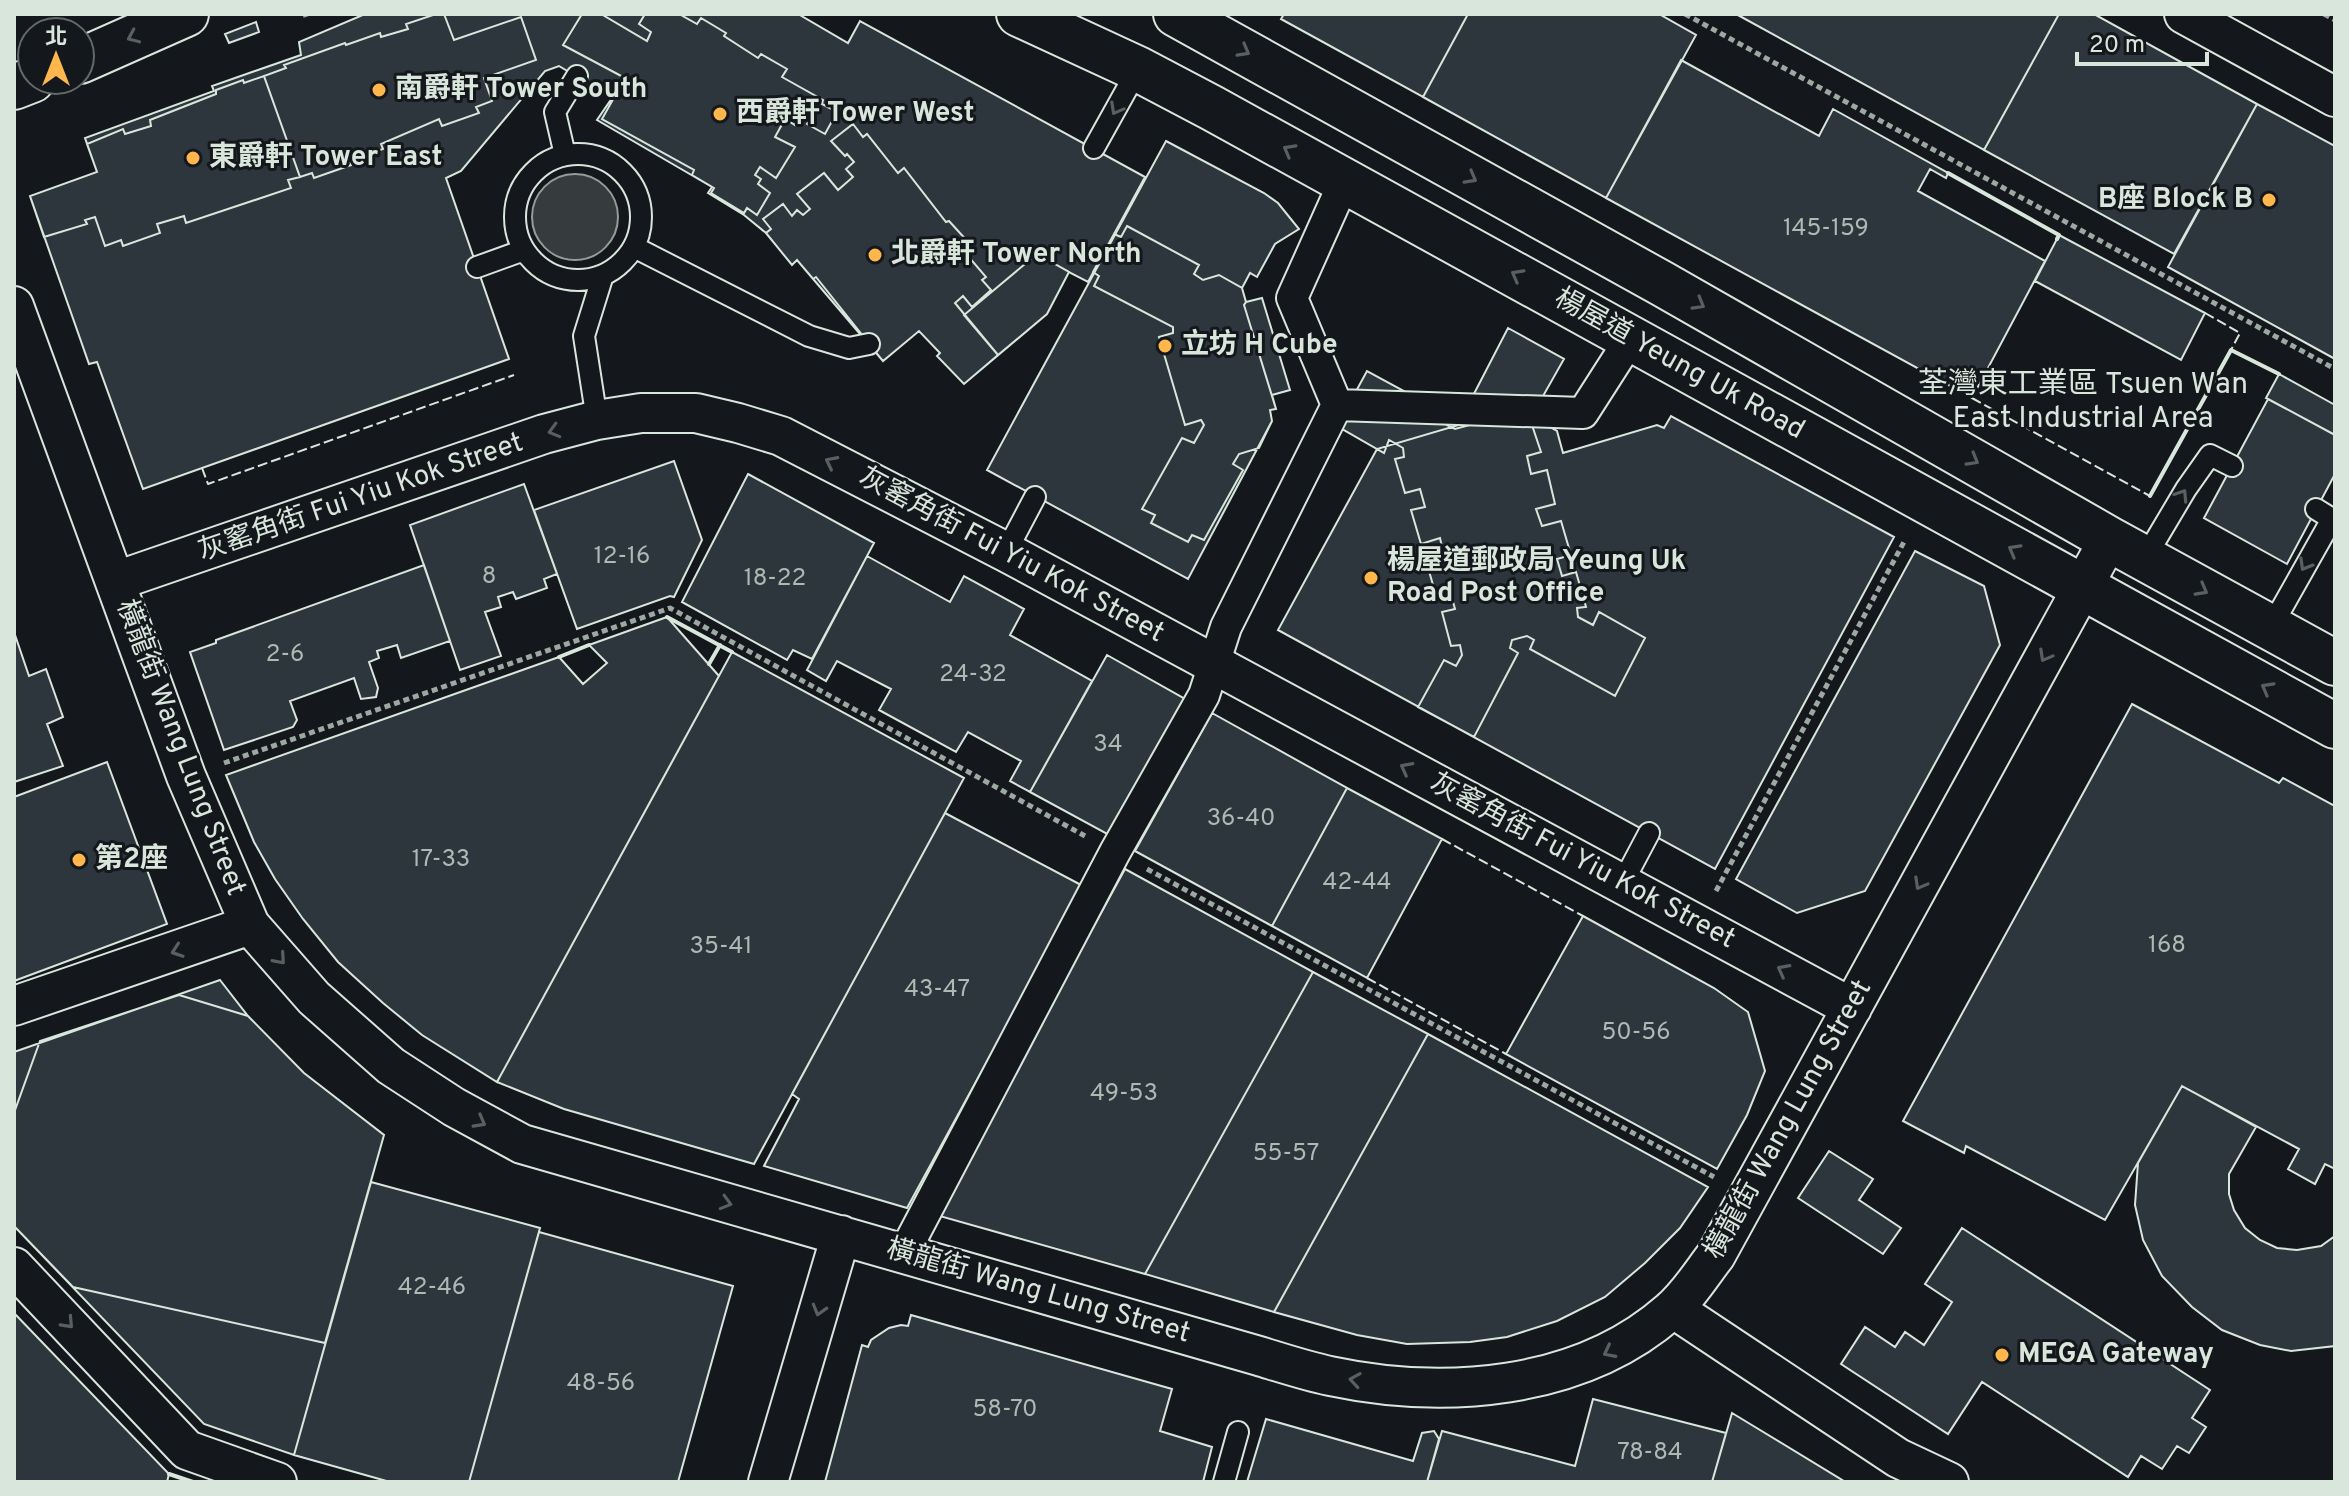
<svg xmlns="http://www.w3.org/2000/svg" width="2349" height="1496" viewBox="0 0 2349 1496" font-family="Overpass,'Noto Sans TC',sans-serif">
<style>
.water{fill:#363b3e;stroke:#939e99;stroke-width:2}
.building{fill:#2c363c;stroke:#d8e6dc;stroke-width:2}
.lines{fill:none;stroke-linecap:round;stroke-linejoin:round}
.service-casing{stroke:#d8e6dc;stroke-width:24}
.pedestrian-casing{stroke:#d8e6dc;stroke-width:34}
.minor-casing{stroke:#d8e6dc;stroke-width:42}
.secondary-casing{stroke:#d8e6dc;stroke-width:48}
.path{stroke:#9da8a2;stroke-width:5;stroke-dasharray:6 4;stroke-linecap:butt}
.service{stroke:#14181c;stroke-width:20}
.pedestrian{stroke:#14181c;stroke-width:30}
.minor{stroke:#14181c;stroke-width:38}
.secondary{stroke:#14181c;stroke-width:44}
.fence{stroke:#d8e6dc;stroke-width:2;stroke-dasharray:10 4;stroke-linecap:butt}
.wall{stroke:#d8e6dc;stroke-width:4}
.oneway{stroke:#59605f}
.poi-dot{fill:#ffb74d;stroke:#14181c;stroke-width:3}
.labels{text-anchor:middle;dominant-baseline:central;stroke-width:6;stroke-linejoin:round;paint-order:stroke}
.number-label{font-size:24px;fill:#adbab4}
.poi-label{font-size:28px;font-weight:bold;fill:#d8e6dc;stroke:#14181c;text-anchor:start}
.street-label{font-size:28px;fill:#d8e6dc;stroke:#14181c}
.neighbourhood-label{font-size:30px;fill:#d8e6dc;stroke:#14181c}
</style>
<rect width="100%" height="100%" fill="#14181c"/>
<path class="water" d="M532 217a43 43 0 1 1 86 0a43 43 0 1 1-86 0Z"/>
<path class="building" d="M365 14H798L848 43 860 21 1145 177 1088 282 1069 272 1047 314 964 384 937 356 940 353 919 331 883 361 797 260 792 265 766 233 744 215 708 193 712 187 597 120 612 98 559 66 545 71 461 171 446 178 509 359 143 489 97 362 89 364 30 196 97 172 85 138 214 91 212 86 301 55 299 42Z
M436 14H444L454 40 521 17 536 60 484 78 492 101 476 107 479 113 442 126 439 119 381 144 383 149 350 161 351 165 314 178 312 173 300 177 264 76 286 68 284 65 345 43 346 45 380 33 381 37 408 29 406 24Z
M582 14H601L647 41 651 32 639 24 645 14H679L697 24 701 18 726 33 724 36 758 58 761 54 787 69 782 77 823 100 822 104 837 112 825 134 807 124 809 121 800 116 795 125 785 119 775 137 795 147 776 178 760 167 755 175 761 179 758 184 770 193 757 215 747 208 744 213 711 193 714 188 692 175 694 170 602 119 625 78 563 45Z
M1284 14H1468L1423 97 1281 19Z
M1468 14H1659L1696 35 1606 198 1423 97Z
M1736 14H2059L1984 150Z
M2059 14H2094L2257 104 2174 254 1984 150Z
M256 22 259 32 229 43 225 34Z
M1681 60 1819 136 1833 109 1948 173 1946 178 1930 169 1918 191 2045 261 1972 398 1606 198Z
M264 76 300 177 288 180 291 188 186 223 184 216 157 224 160 233 123 246 121 240 105 246 95 217 85 220 87 224 44 237 30 196 97 172 87 144 123 129 125 134 151 126 150 120 216 94V90L243 80 244 83Z
M2257 104 2335 146V359L2168 267Z
M853 124 863 137 867 134 898 173 904 168 946 222 949 221 969 243 962 249 986 277 982 280 991 290 972 307 963 296 955 303 998 355 964 384 937 356 940 353 919 331 883 361 816 277 813 279 797 260 792 265 766 233 771 229 763 219 783 204 792 216 797 210 803 215 810 209 797 194 824 173 838 190 853 177 846 169 854 162 847 154 845 156 831 141Z
M1166 141 1264 193 1278 203 1299 229 1275 244 1257 277 1250 273 1242 288 1246 302 1262 298 1290 390 1272 395 1276 409 1270 410 1272 421 1188 579 987 470Z
M1127 226 1199 265 1194 274 1203 280 1219 275 1242 288 1246 302 1244 305 1276 409 1270 410 1272 421 1259 448 1239 454 1233 464 1243 470 1204 540 1192 535 1188 542 1151 523 1155 515 1142 509 1182 438 1194 443 1204 425 1201 420 1185 425 1159 337 1173 333V327L1094 286 1099 276 1093 272 1114 234 1121 237Z
M2059 235 2205 313 2181 360 2035 281Z
M1037 254 1069 272 1047 314 998 355 964 315Z
M1508 328 1564 359 1530 419 1541 452 1527 456 1531 474 1547 470 1555 504 1536 509 1542 526 1561 521 1571 555 1557 559 1562 576 1576 572 1586 607 1577 608 1578 617 1593 625 1599 612 1645 638 1615 696 1530 649 1534 640 1527 636 1512 640 1510 648 1518 653 1474 737 1418 707 1444 660 1456 666 1462 655 1460 645 1451 646 1442 612 1455 609 1450 591 1436 595 1426 561 1444 556 1440 538 1421 544 1411 510 1425 507 1420 489 1405 493 1395 459 1404 457 1403 448 1389 440 1384 453 1337 426 1367 371 1452 417 1447 425 1455 429 1470 425 1473 417 1464 413Z
M2279 374 2335 405V435L2266 398Z
M2268 399 2335 435V474L2287 564 2204 518Z
M1516 408 1557 431 1563 453 1657 425 1664 428 1671 416 1894 537 1715 869 1278 630 1377 449Z
M674 461 702 540 674 597 670 596 577 629 534 510Z
M748 474 874 543 812 659 793 650 787 660 682 602Z
M524 484 557 574 544 579 547 588 516 599 513 592 498 597 501 607 485 612 501 656 460 670 410 525Z
M1915 551 1984 586 2000 645 1865 891 1797 913 1736 879Z
M867 556 950 602 964 576 1024 609 1010 635 1092 681 1030 792 1010 781 1021 761 968 732 956 752 879 710 891 689 837 661 826 681 807 670Z
M424 565 450 641 401 658 397 645 377 651 379 658 369 662 378 688 376 697 361 699 354 678 290 701 297 720 293 727 224 750 190 652 216 643V640Z
M667 617 719 676 497 1082 422 1035 383 1003 338 962 303 919 275 879 254 842 226 775 559 657 583 684 607 663 589 645Z
M14 632 29 676 46 669 63 717 47 724 63 766 14 782Z
M732 652 964 778 754 1164 564 1109 497 1082Z
M1107 655 1185 699 1109 835 1030 792Z
M2132 704 2279 783 2283 778 2335 806V1169L2325 1164 2315 1184 2288 1169 2299 1149 2182 1086 2105 1220 1966 1146 1964 1153 1903 1121Z
M1212 713 1347 788 1272 926 1135 851Z
M107 762 167 924 14 981V797Z
M1347 788 1442 839 1367 978 1272 926Z
M945 813 1083 886 907 1208 764 1166 799 1099 792 1094Z
M1125 869 1313 972 1145 1274 936 1215Z
M1583 916 1714 988 1748 1012 1765 1071 1747 1115 1717 1169 1506 1054Z
M1313 972 1428 1034 1274 1312 1145 1274Z
M220 980 248 1016 304 1073 384 1135 294 1455 204 1424 14 1226V1052Z
M179 995 248 1016 304 1073 384 1135 325 1343 73 1287 14 1226V1113L40 1041Z
M1428 1034 1708 1187 1680 1228 1645 1263 1605 1297 1557 1321 1507 1337 1470 1342 1407 1344 1357 1335 1274 1312Z
M2182 1086 2256 1127 2229 1174V1194L2234 1210 2245 1228 2260 1240 2277 1248 2297 1250 2321 1246 2335 1236V1346L2291 1351 2260 1345 2222 1330 2192 1307 2162 1276 2143 1240 2135 1205 2138 1163Z
M1829 1151 1873 1179 1859 1200 1901 1228 1883 1254 1798 1198Z
M371 1182 540 1228 469 1482H390L294 1455Z
M1962 1228 2210 1390 2192 1418 2206 1427 2189 1453 2177 1446 2162 1469 2141 1456 2128 1477 1982 1382 1948 1434 1841 1364 1865 1327 1895 1347 1905 1332 1924 1345 1952 1302 1925 1284Z
M539 1232 733 1286 678 1482H469Z
M14 1313 169 1474 167 1482H14Z
M911 1315 1172 1389 1160 1431 1212 1447 1203 1482H825L862 1345 868 1347 871 1340 889 1328 901 1325 908 1326Z
M1593 1399 1726 1433 1712 1482H1427L1442 1431 1575 1466Z
M1732 1413 1844 1481 1847 1482H1712Z
M1266 1419 1413 1461 1422 1433 1434 1431 1439 1439 1427 1482H1247Z"/>
<g class="lines">
<g class="service-casing">
<path id="service" d="M1094 148 1138 69
M515 217a63 63 0 1 1 126 0a63 63 0 1 1-126 0Z
M565 155 555 112 577 76
M634 247 809 336 849 348 869 344
M477 267 524 250
M597 420 584 336 603 275
M1006 552 1035 497
M2145 558 2186 489 2210 455 2232 466
M2270 629 2332 519 2316 509
M1622 884 1649 833
M1224 1482 1238 1432"/>
</g>
<g class="pedestrian-casing">
<path id="pedestrian" d="M1337 405 1583 413 1631 338
M904 1253 1115 852 1204 695 1226 627 1337 405 1292 298 1345 180"/>
</g>
<g class="minor-casing">
<path id="minor" d="M2184 14 2335 97
M14 306 186 776 250 925 314 998 391 1066 454 1107 522 1144 1259 1356C1282 1363 1306 1371 1330 1376 1443 1400 1579 1391 1670 1311 1688 1296 1702 1273 1716 1255L2109 539
M116 581 544 434 597 420 641 413H696L738 423 781 436 1006 552 1852 1008
M14 1006 250 925
M14 1267 187 1450 277 1482
M1674 1309 1898 1458 1949 1482
M768 1482 841 1235"/>
</g>
<g class="secondary-casing">
<path id="secondary" d="M1019 14 1138 69 1212 108 2335 726
M1176 14 1661 283 2109 539 2335 663
M80 61 186 14
M14 87 32 80"/>
</g>
<path class="path" d="M305 14 306 17
M1685 14 2335 369
M2324 14 2335 20
M224 763 670 608 1085 836
M1147 869 1714 1177
M1716 891 1905 540"/>
<use href="#service" class="service"/>
<use href="#pedestrian" class="pedestrian"/>
<use href="#minor" class="minor"/>
<use href="#secondary" class="secondary"/>
<path class="fence" d="M2205 313 2240 333 2231 350
M1972 398 2150 496
M202 468 208 484 514 375
M1442 839 1583 916
M1367 978 1506 1054"/>
<path class="wall" d="M1948 173 2059 235 2057 239
M2150 496 2231 350 2279 374
M667 617 732 652
M559 657 589 645
M709 664 720 645
M169 1474 193 1482"/>
</g>
<defs><path id="oneway-chevron" d="M-2-3.5L2.5 0L-2 3.5" fill="none" stroke-width="1.6" stroke-linecap="round" stroke-linejoin="round" transform="scale(2)"/></defs>
<g class="oneway">
<use href="#oneway-chevron" transform="translate(133 37) rotate(156)"/>
<use href="#oneway-chevron" transform="translate(1244 51) rotate(29)"/>
<use href="#oneway-chevron" transform="translate(1116 109) rotate(119)"/>
<use href="#oneway-chevron" transform="translate(1289 150) rotate(-151)"/>
<use href="#oneway-chevron" transform="translate(1471 178) rotate(29)"/>
<use href="#oneway-chevron" transform="translate(1517 275) rotate(-151)"/>
<use href="#oneway-chevron" transform="translate(1699 304) rotate(30)"/>
<use href="#oneway-chevron" transform="translate(554 431) rotate(164)"/>
<use href="#oneway-chevron" transform="translate(1973 460) rotate(30)"/>
<use href="#oneway-chevron" transform="translate(831 462) rotate(-153)"/>
<use href="#oneway-chevron" transform="translate(2182 495) rotate(-57)"/>
<use href="#oneway-chevron" transform="translate(2014 550) rotate(-151)"/>
<use href="#oneway-chevron" transform="translate(2305 565) rotate(120)"/>
<use href="#oneway-chevron" transform="translate(2202 590) rotate(29)"/>
<use href="#oneway-chevron" transform="translate(2045 656) rotate(119)"/>
<use href="#oneway-chevron" transform="translate(2267 688) rotate(-151)"/>
<use href="#oneway-chevron" transform="translate(1406 768) rotate(-152)"/>
<use href="#oneway-chevron" transform="translate(1920 884) rotate(119)"/>
<use href="#oneway-chevron" transform="translate(177 951) rotate(161)"/>
<use href="#oneway-chevron" transform="translate(280 959) rotate(49)"/>
<use href="#oneway-chevron" transform="translate(1783 970) rotate(-152)"/>
<use href="#oneway-chevron" transform="translate(480 1122) rotate(29)"/>
<use href="#oneway-chevron" transform="translate(726 1203) rotate(16)"/>
<use href="#oneway-chevron" transform="translate(819 1310) rotate(106)"/>
<use href="#oneway-chevron" transform="translate(68 1323) rotate(47)"/>
<use href="#oneway-chevron" transform="translate(1609 1352) rotate(153)"/>
<use href="#oneway-chevron" transform="translate(1355 1380) rotate(-171)"/>
</g>
<g class="poi-dot">
<circle cx="379" cy="90" r="8"/>
<circle cx="720" cy="114" r="8"/>
<circle cx="193" cy="158" r="8"/>
<circle cx="2269" cy="200" r="8"/>
<circle cx="875" cy="255" r="8"/>
<circle cx="1165" cy="346" r="8"/>
<circle cx="1371" cy="578" r="8"/>
<circle cx="79" cy="860" r="8"/>
<circle cx="2002" cy="1355" r="8"/>
</g>
<g class="labels">
<g class="number-label">
<text x="1826" y="229">145-159</text>
<text x="622" y="557">12-16</text>
<text x="489" y="577">8</text>
<text x="775" y="579">18-22</text>
<text x="285" y="655">2-6</text>
<text x="973" y="675">24-32</text>
<text x="1108" y="745">34</text>
<text x="1241" y="819">36-40</text>
<text x="441" y="860">17-33</text>
<text x="1357" y="883">42-44</text>
<text x="2167" y="946">168</text>
<text x="721" y="947">35-41</text>
<text x="937" y="990">43-47</text>
<text x="1636" y="1033">50-56</text>
<text x="1124" y="1094">49-53</text>
<text x="1286" y="1154">55-57</text>
<text x="432" y="1288">42-46</text>
<text x="601" y="1384">48-56</text>
<text x="1005" y="1410">58-70</text>
<text x="1650" y="1453">78-84</text>
</g>
<g class="poi-label">
<text x="395" y="90">南爵軒 Tower South</text>
<text x="736" y="114">西爵軒 Tower West</text>
<text x="209" y="158">東爵軒 Tower East</text>
<text x="2253" y="200" text-anchor="end">B座 Block B</text>
<text x="891" y="255">北爵軒 Tower North</text>
<text x="1181" y="346">立坊 H Cube</text>
<text x="1387" y="562">楊屋道郵政局 Yeung Uk<tspan x="1387" dy="32">Road Post Office</tspan></text>
<text x="95" y="860">第2座</text>
<text x="2018" y="1355">MEGA Gateway</text>
</g>
<g class="street-label">
<text transform="translate(1679 365) rotate(29)">楊屋道 Yeung Uk Road</text>
<text transform="translate(361 498) rotate(-19)">灰窰角街 Fui Yiu Kok Street</text>
<text transform="translate(1011 556) rotate(28)">灰窰角街 Fui Yiu Kok Street</text>
<text transform="translate(180 748) rotate(69)">橫龍街 Wang Lung Street</text>
<text transform="translate(1582 862) rotate(28)">灰窰角街 Fui Yiu Kok Street</text>
<text transform="translate(1789 1120) rotate(-61)">橫龍街 Wang Lung Street</text>
<text transform="translate(1038 1292) rotate(16)">橫龍街 Wang Lung Street</text>
</g>
<g class="neighbourhood-label">
<text x="2083" y="385">荃灣東工業區 Tsuen Wan<tspan x="2083" dy="34">East Industrial Area</tspan></text>
</g>
</g>
<rect width="2349" height="1496" fill="none" stroke="#d8e6dc" stroke-width="32"/>
<g transform="translate(56 56)"><circle r="38" fill="#14181c" stroke="#626a69" stroke-width="2"/>
<path d="M0-6L14 30L0 20L-14 30Z" fill="#ffb74d"/>
<text y="-12" font-size="22" font-weight="bold" text-anchor="middle" fill="#d8e6dc">北</text>
</g>
<path d="M2077 52v12h130v-12" fill="none" stroke="#d8e6dc" stroke-width="4"/>
<text x="2089" y="52" font-size="24" fill="#d8e6dc" stroke="#14181c" stroke-width="6" paint-order="stroke">20 m</text>
</svg>
